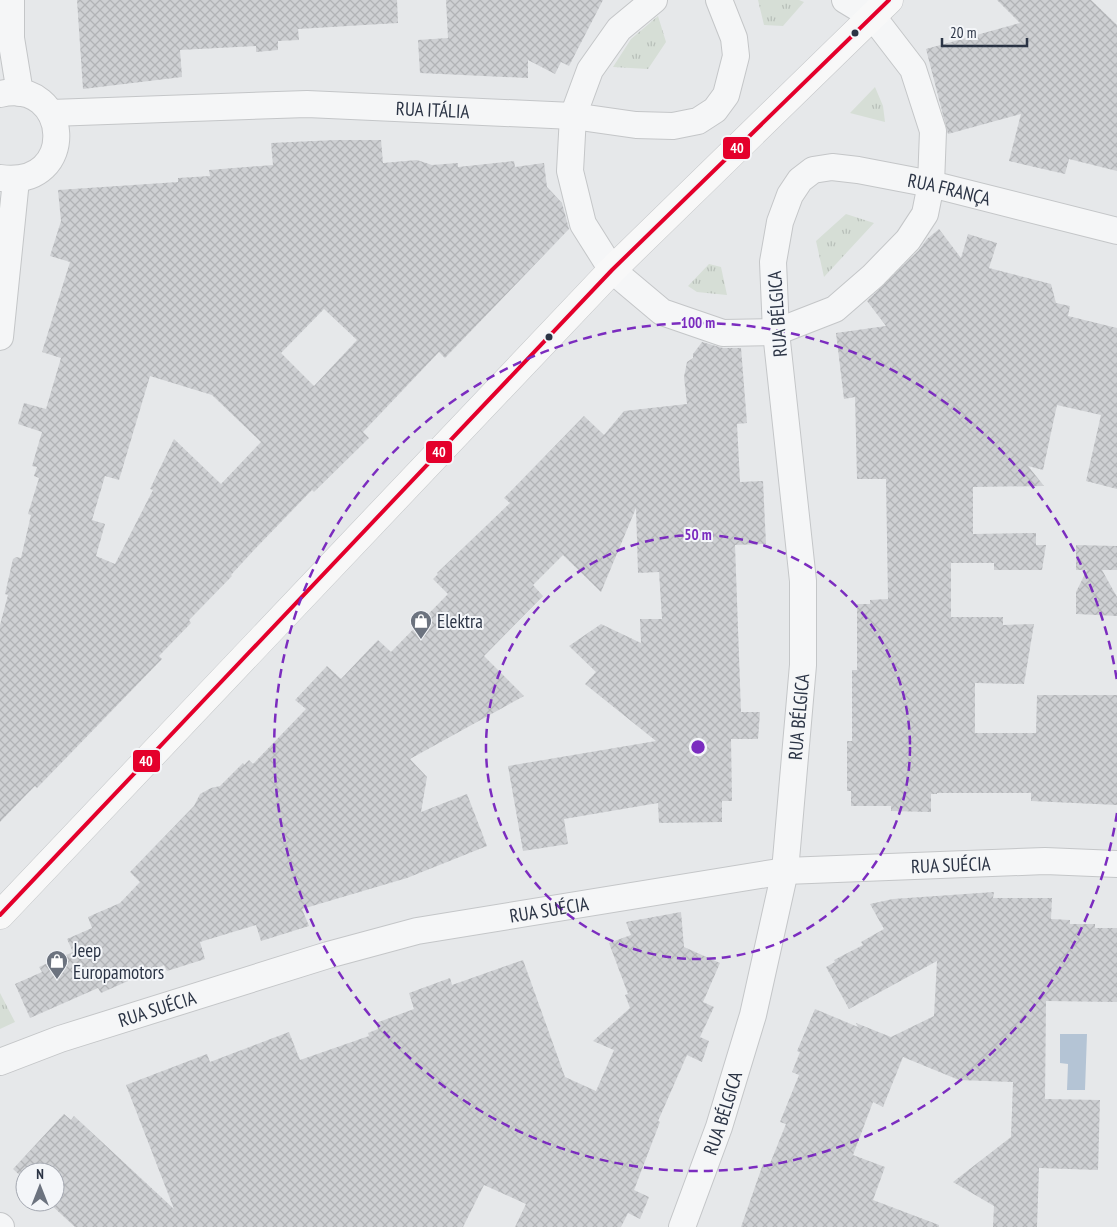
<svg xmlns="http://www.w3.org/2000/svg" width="1117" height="1227" viewBox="0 0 1117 1227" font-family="'PT Sans Narrow',sans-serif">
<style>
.park{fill:url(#park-tufts)}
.water{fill:#b4c4d5}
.building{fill:url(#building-cross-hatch);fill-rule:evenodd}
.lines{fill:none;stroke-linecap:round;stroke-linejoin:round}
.street-casing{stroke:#c4c6c8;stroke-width:28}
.secondary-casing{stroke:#c4c6c8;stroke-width:29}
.street{stroke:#f5f6f7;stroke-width:26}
.secondary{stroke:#f8f8f8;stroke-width:28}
.bus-1-casing{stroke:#f4f6f9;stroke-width:8}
.bus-1{stroke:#e4002b;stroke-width:4}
.ring{fill:none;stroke:#7b2cbf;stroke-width:2.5;stroke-dasharray:9 6}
.bus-dot{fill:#2b3445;stroke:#f4f6f9;stroke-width:2}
.labels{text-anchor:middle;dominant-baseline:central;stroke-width:4;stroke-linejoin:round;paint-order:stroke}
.street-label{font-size:19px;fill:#2b3445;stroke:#f4f6f9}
.poi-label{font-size:19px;fill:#2b3445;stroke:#f4f6f9;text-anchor:start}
.centre{fill:#7b2cbf;stroke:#f4f6f9;stroke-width:2.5}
.ring-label{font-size:15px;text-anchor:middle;font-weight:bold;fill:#7b2cbf;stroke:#f4f6f9;stroke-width:4;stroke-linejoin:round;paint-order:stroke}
.line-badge{stroke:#f4f6f9;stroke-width:2}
.badge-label{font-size:14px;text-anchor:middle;font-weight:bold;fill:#fff}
</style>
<defs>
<pattern id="park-tufts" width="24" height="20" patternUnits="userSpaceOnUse" patternTransform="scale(1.25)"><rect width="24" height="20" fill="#d6ded6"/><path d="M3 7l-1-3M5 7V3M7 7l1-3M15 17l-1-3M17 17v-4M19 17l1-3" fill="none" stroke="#b8bfb9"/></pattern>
<pattern id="building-cross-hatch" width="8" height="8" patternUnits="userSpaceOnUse" patternTransform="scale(1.25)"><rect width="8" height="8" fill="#ced0d3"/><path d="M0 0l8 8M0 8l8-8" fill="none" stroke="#b1b3b6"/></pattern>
</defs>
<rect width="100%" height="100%" fill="#e6e8ea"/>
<path class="park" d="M758 0H799L804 2 783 26 764 25Z
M658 16 666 42 648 69 613 67 631 39Z
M875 87 883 106 885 122 850 113Z
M846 214 874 223 824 277 816 241Z
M709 264 721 267 727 295 697 292 688 286Z
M0 993 15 1022 0 1029Z"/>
<path class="water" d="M1060 1034H1087L1085 1090H1067L1068 1064 1060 1063Z"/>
<path class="building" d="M77 0H397L398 23 298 29 299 40 278 41V50L256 52V46L180 50 182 77 83 89Z
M446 0H603L569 66 561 62 555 74 528 60V78L420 73 418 40 448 38Z
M997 0H1091L1117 25V171L1069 159 1065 174 1009 161 1021 114 948 134 926 49 1020 23Z
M335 140H381L383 163 417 160 432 165 458 163V167L514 161 515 167 544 163 547 187 562 203 569 229 445 358 439 352 363 432 369 438 314 492 312 490 254 550 231 575 232 576 189 620 191 623 159 656 162 659 37 788 35 786 27 794 0 822V625L8 595 5 594 13 559 16 557 21 558 31 515 28 514 39 478 34 476 37 467 32 466 42 432 18 424 24 403 46 409 61 358 42 352 70 262 50 256 61 221 58 190 178 182V178L210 176 209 170 273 165 271 143ZM324 309 357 340 314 386 281 353ZM150 376 212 395 261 442 221 484 174 439 150 489 153 490 115 564 96 556 105 524 92 520 105 476 119 480Z
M939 229 961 258 968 234 997 243 989 268 1051 284 1056 303 1070 306 1068 316 1117 328V489L1086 481 1101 415 1057 405 1043 470 1028 466 1044 486 973 487V534L1036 533V545H1046L1042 570H994V563H951V617H1003V625L1034 624 1024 684 975 683V733H1036L1037 695H1117V805L1031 801V793H937V794H931V812L891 811V806H851V791H847V741H852V670H857V604H870V600L888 599 886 479H857L855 397 844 399 836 333 886 326 867 301 919 250 927 239Z
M702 342 723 348H741L747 423 737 424 740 482 763 481 766 544 735 545 741 712H760L758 739H731L732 801H722V822L659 823 658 803 564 819 568 844 523 851 508 766 656 741 585 684 596 672 569 646 601 624 641 643 640 619H662L659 572 638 573 636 508 601 592 563 555 533 585 543 596 484 656 524 696 410 759 427 777 421 812 467 794 487 846 407 878 302 909 309 926 261 941 256 925 200 942 205 959 167 971 164 965 101 993 98 988 30 1018 15 984 42 972 39 967 73 952 67 939 92 928 88 917 120 903 140 882 130 872 194 806 200 794 211 788 220 786 243 763 244 765 249 760 253 764 306 709 295 700 327 666 341 679 378 640 391 652 448 594 433 579 438 574 437 573 510 503 504 498 584 416 604 435 624 411 687 404 684 377 687 362 693 358V354Z
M1076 545 1117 546V570H1102L1117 597V616L1076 614V592L1087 570H1076Z
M994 892 993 898H1052L1051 919 1070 920V924H1095V928H1117V1002L1046 1001 1045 1099 1100 1100 1098 1170 1039 1168 1037 1227H993L994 1206 953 1182 1011 1137 1013 1082 959 1080 903 1057 883 1107 873 1102 853 1155 885 1167 873 1200 939 1225V1227H741L763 1164 769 1166 786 1124 780 1122 799 1075 792 1072 800 1052 797 1051 815 1009 858 1027 856 1023 891 1037 934 1016 937 961 849 1009 826 967 835 962 834 960 863 945 861 942 884 929 870 904 893 899Z
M681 912 684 947 720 963 703 1002 714 1007 700 1037 709 1041 702 1062 687 1055 658 1121 660 1122 634 1190 649 1197 640 1219 628 1213 621 1227H515L526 1204 484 1185 463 1227H75L48 1202H55V1172H25V1180L13 1169 64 1114 71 1120 74 1116 174 1209 126 1085 207 1054 210 1062 289 1032 300 1060 369 1036 368 1033 378 1029 376 1023 414 1009 409 993 450 978 452 985 523 960 565 1077 596 1091 614 1050 593 1041 630 1008 625 995 628 994 609 943 631 935 626 922Z"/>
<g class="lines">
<g class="street-casing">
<g id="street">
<path d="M11 0V38L20 93"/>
<path d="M654 0 619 29 590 70 573 116 570 171 583 224 612 270 662 312 723 333 776 332 835 309 873 276 908 240 925 214 931 184 933 131 913 69 873 17 845 0"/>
<path d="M0 94C70 77 80 189 0 178"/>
<path id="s1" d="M51 113 307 104 573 116 636 125 673 126 698 121 715 110 726 95 736 56 734 38 719 0"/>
<path d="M0 337 16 180"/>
<path id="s2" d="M0 1062 60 1039 328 955 417 931 785 871 1045 861 1117 864"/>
<path d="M0 1226 1 1227"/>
<path id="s3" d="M682 1227 719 1127 753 1015 785 871 803 665V581L776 332 773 262 780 222 790 195 800 180 813 170 832 167 858 170 931 184 1117 231"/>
</g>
</g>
<g class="secondary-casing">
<path id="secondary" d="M0 915 612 270 889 0"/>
</g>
<use href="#street" class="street"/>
<use href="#secondary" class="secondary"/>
<g class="bus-1-casing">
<path id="bus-1" d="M0 915 612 270 889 0"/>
</g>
<use href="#bus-1" class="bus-1"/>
</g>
<g class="ring">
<circle cx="698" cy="747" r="212"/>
<path d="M1117 813A424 424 0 1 1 1117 681"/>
</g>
<defs>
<g id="shop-pin" transform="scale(1.125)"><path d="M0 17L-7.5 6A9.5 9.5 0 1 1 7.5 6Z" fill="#6c737f" stroke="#f4f6f9"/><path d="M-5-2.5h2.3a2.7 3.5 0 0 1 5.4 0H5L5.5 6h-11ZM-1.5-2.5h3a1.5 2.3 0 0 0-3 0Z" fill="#fff"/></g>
</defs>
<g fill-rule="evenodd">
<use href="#shop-pin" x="421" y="621"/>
<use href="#shop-pin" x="57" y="961"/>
</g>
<g class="bus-dot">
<circle cx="855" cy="33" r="4.5"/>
<circle cx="549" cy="337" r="4.5"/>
</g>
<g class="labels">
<g class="street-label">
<text stroke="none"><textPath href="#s1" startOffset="382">RUA ITÁLIA</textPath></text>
<text stroke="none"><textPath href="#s3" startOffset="1225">RUA FRANÇA</textPath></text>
<text transform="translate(777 314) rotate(-94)">RUA BÉLGICA</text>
<text stroke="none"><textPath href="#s3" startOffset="526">RUA BÉLGICA</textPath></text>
<text stroke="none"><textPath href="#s2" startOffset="976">RUA SUÉCIA</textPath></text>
<text stroke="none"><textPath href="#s2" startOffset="571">RUA SUÉCIA</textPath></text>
<text stroke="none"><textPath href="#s2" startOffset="166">RUA SUÉCIA</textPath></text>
<text stroke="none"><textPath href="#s3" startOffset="121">RUA BÉLGICA</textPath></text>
</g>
<g class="poi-label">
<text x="437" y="621">Elektra</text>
<text x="73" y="950">Jeep<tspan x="73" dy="22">Europamotors</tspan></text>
</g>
</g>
<circle cx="698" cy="747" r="8" class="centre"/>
<g class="ring-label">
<text x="698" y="328">100 m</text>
<text x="698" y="540">50 m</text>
</g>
<g class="line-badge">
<rect x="722" y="136" width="29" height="24" rx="5" fill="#e4002b"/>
<rect x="425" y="440" width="28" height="24" rx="5" fill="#e4002b"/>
<rect x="132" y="749" width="29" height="24" rx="5" fill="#e4002b"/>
</g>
<g class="badge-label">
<text x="737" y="153">40</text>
<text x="439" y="457">40</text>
<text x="146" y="766">40</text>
</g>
<g transform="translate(40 1187)"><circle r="24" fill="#f4f6f9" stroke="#a4a8b1"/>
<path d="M0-4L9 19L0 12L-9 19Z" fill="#6c737f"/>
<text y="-8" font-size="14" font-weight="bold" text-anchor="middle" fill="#2b3445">N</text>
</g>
<path d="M942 38v8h85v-8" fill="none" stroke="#2b3445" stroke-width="2.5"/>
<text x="950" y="38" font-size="15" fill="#2b3445" stroke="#f4f6f9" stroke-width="4" paint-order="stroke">20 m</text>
</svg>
